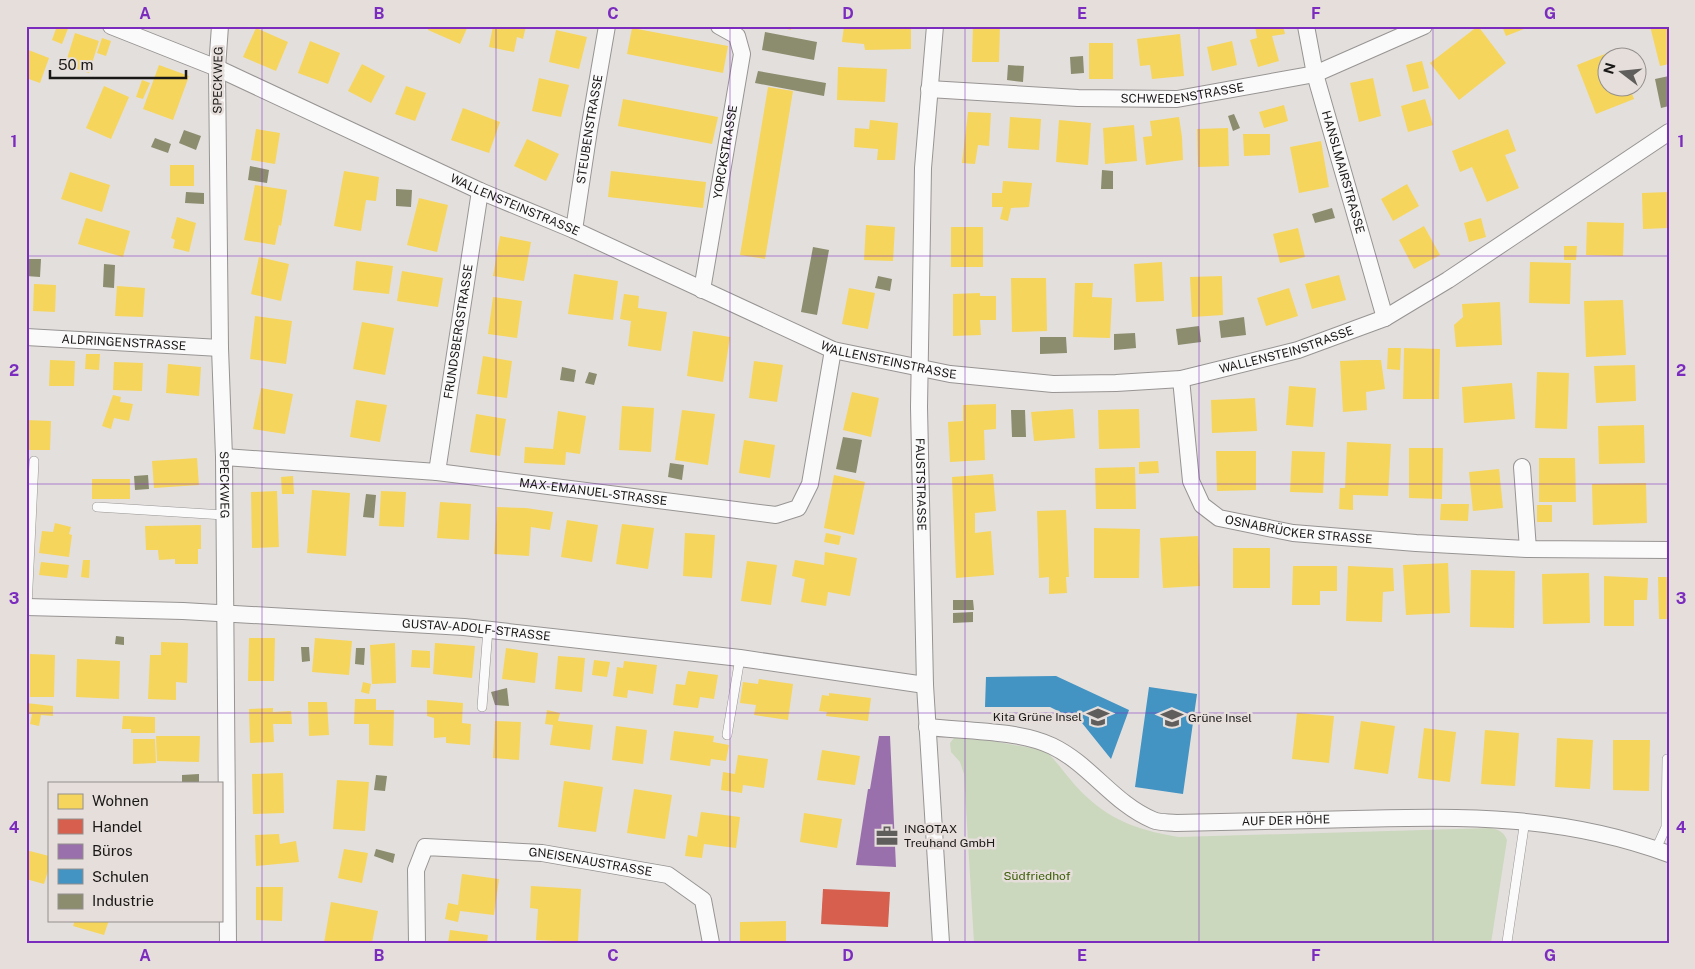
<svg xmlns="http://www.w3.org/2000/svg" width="1695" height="969" viewBox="0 0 1695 969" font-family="'Public Sans',sans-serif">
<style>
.green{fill:#cbd8bd}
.homes{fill:#f6d55c}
.shops{fill:#d6604d}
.offices{fill:#9970ab}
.schools{fill:#4393c3}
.industry{fill:#8c8c6e}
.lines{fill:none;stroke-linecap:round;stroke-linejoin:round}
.service-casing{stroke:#979493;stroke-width:10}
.minor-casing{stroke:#979493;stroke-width:18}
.service{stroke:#fbfafa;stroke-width:9}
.minor{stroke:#fbfafa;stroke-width:16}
.grid{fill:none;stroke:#7b2cbf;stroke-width:1;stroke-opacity:0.55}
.labels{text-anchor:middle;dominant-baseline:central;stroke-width:5;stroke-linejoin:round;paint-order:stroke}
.street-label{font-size:12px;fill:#1a1817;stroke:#e5dedb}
.poi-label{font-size:12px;fill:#1a1817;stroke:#e5dedb;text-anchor:start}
.park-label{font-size:12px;fill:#3b5e05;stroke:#e5dedb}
.neatline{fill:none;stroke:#7b2cbf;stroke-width:2}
.grid-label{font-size:16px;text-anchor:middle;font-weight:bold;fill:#7b2cbf}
</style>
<rect width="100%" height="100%" fill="#e3dfdd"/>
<path class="green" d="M954 738 992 741 1042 750 1049 754C1062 768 1073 785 1088 798 1113 822 1146 832 1179 837L1491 828C1499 830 1504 832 1507 840L1491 943H974L964 774 960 762 951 752 950 743Z"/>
<path class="homes" d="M57 26H69L62 44 52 40Z
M429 26H468L460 44 428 30Z
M493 26H526L523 39 517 37 514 52 489 47Z
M775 26H791V30Z
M844 26H911V49L865 50 864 44 842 42Z
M973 26H1000L999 62H972Z
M1255 26H1283L1285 34 1272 36 1279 61 1258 67 1250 40 1257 38Z
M1478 26 1506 63 1459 100 1430 63Z
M1502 26H1523L1524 29 1506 36Z
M1650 26H1669V64L1660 66Z
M256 28 288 42 276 71 243 57Z
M632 28 728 46 723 73 627 54Z
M556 30 587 37 579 69 549 62Z
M75 33 99 41 89 73 65 65Z
M1180 34 1184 76 1152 79 1150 65 1140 66 1137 39Z
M102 38 111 41 106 56 97 53Z
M310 41 340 53 328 84 298 73Z
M1232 41 1237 65 1212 71 1207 47Z
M1089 43H1113V79H1089Z
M26 49 49 58 40 83 26 78Z
M1615 50 1618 58H1608V88H1630L1634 99 1596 114 1577 65Z
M1422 61 1429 88 1413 92 1406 65Z
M362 64 385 76 371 103 348 91Z
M159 65 189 76 173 120 143 109Z
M838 67 887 69 885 102 837 100Z
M539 78 569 85 561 117 532 111Z
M1373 78 1381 116 1359 122 1350 83Z
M142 80 150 83 143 99 136 97Z
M104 86 129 97 111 139 86 128Z
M406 86 426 93 415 121 395 114Z
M768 87 793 91 765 259 740 255Z
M623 99 718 117 712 144 618 126Z
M1425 99 1433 125 1408 132 1401 106Z
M1284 105 1288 121 1264 128 1259 112Z
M463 108 500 122 489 153 451 140Z
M968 112 991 113 989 146 978 145 975 164 962 163Z
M1010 117 1041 119 1039 150 1008 148Z
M1179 117 1182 137 1183 160 1146 165 1143 137 1152 136 1150 121Z
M870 120 898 123 895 160H877L878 149 854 147 855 128 869 129Z
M1059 120 1091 123 1088 165 1056 162Z
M1134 125 1137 161 1105 164 1103 128Z
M1228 128 1229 166 1198 167 1197 129Z
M256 129 280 133 275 164 251 160Z
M1508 129 1516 151 1505 155 1519 188 1487 202 1472 167 1460 172 1452 151Z
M1243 134H1270V155L1244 156Z
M527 139 559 154 546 181 514 166Z
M1321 141 1329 187 1299 193 1290 147Z
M170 165H194V186H170Z
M344 171 379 177 376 201 366 200 361 231 334 226Z
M611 171 706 182 703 208 608 197Z
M70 172 110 185 102 212 61 199Z
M1003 181 1032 183 1029 207 1011 208 1008 221 1000 219 1003 207H992V193H1002Z
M1407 184 1419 206 1393 221 1381 199Z
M255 185 287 190 281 226 279 225 275 245 244 240Z
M1669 192V228L1643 229 1642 193Z
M419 198 448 205 437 252 407 245Z
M177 217 196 223 189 252 173 248 175 240 171 238Z
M86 218 130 231 123 257 78 244Z
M1481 218 1486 237 1469 242 1464 223Z
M1587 222 1624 223 1623 256 1586 255Z
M866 225 895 227 893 261 864 260Z
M1424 226 1440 255 1414 269 1399 240Z
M951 227H983V267H951Z
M1298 228 1305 257 1280 263 1273 234Z
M500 236 531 242 524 281 493 276Z
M1564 246H1577L1576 260H1564Z
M259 257 289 264 281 301 251 294Z
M356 261 393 266 389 294 353 290Z
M1162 262 1164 301 1136 302 1134 264Z
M1530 262 1571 263 1570 304 1529 303Z
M402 271 443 278 438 307 397 301Z
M574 274 618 281 613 320 568 314Z
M1339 275 1346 300 1312 309 1305 284Z
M1222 276 1223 315 1192 317 1190 277Z
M1011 278H1046L1047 331 1012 332Z
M1075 283H1093L1092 297 1112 298 1110 338 1073 337Z
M34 284 56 285 55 312 33 311Z
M117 286 145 288 143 317 115 316Z
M849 288 875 293 868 329 842 324Z
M1289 288 1298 316 1266 326 1257 298Z
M980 293V296H996V320H980L981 335 953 336V294Z
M624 294 639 296 638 308 667 312 661 351 628 346 631 321 620 319Z
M493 297 522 301 517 338 488 334Z
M1623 300 1626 355 1586 357 1584 301Z
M1500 302 1502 345 1456 347 1454 325 1463 317 1462 304Z
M255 316 292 321 286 364 250 359Z
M362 322 394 328 385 375 353 369Z
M693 331 730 337 723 382 687 376Z
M1388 348H1401L1400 370 1387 369Z
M1404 348 1440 349 1439 399H1403Z
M86 354H100L99 370 85 369Z
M483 356 512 361 507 398 477 394Z
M50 360 75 361 74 386H49Z
M1364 360H1381L1385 389 1366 392 1367 410 1343 412 1340 361Z
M754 361 783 365 777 402 749 398Z
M114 362 143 363 142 391 113 390Z
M168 364 201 367 199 396 166 393Z
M1635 365 1636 401 1596 403 1594 366Z
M1537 372 1569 373 1567 429 1535 428Z
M1512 383 1515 419 1464 423 1462 387Z
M1289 386 1316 388 1313 427 1286 425Z
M261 388 293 394 285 434 253 429Z
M852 392 879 398 871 437 843 430Z
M113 395 121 397 120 402 133 404 129 421 114 418 111 429 102 426Z
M1255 398 1257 431 1212 433 1211 400Z
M356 400 387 405 380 442 350 437Z
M996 404V429L984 430 985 460 950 462 948 422 963 421V405Z
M622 406 654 408 651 452 619 450Z
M1073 409 1075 438 1034 441 1031 412Z
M1139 409 1140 448 1099 449 1098 410Z
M682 410 715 414 708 465 675 460Z
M558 411 586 416 580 454 566 452 565 465 524 463 525 447 553 449Z
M476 414 506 419 500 456 470 452Z
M26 420 51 421 50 450H26Z
M1644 425 1645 463 1599 464 1598 426Z
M744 440 775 445 770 478 739 473Z
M1347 442 1391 444 1388 496 1353 495V510L1339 509 1340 488H1345Z
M1409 448H1443L1442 499 1409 498Z
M1216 451H1256V490L1217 491Z
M1292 451 1325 452 1323 493 1290 492Z
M197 458 199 485 154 488 152 461Z
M1539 458H1575L1576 502H1539Z
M1158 461 1159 473 1139 474V462Z
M1135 467 1136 509H1096L1095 468Z
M1499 469 1503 508 1473 511 1469 472Z
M993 474 996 511 975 513V533L991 531 994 575 956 578 952 477Z
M834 475 865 482 854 535 824 528Z
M293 476 294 494H282L281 477Z
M92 479H130V499H92Z
M1646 483 1647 523 1593 525 1592 484Z
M312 490 350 493 346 556 307 553Z
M277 491 279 547 252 548 251 492Z
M381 491 406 492 404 527 379 526Z
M440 502 471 504 469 540 437 538Z
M1441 504H1469L1468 521 1440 520Z
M1537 505H1552V522H1537Z
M497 507 526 508 553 512 550 530 531 527 529 556 494 554Z
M1066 510 1069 577H1066L1067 593 1049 594V577L1039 578 1037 511Z
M567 520 598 525 592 562 561 557Z
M55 523 71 527 69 534 72 535 69 557 39 553 42 531 53 532Z
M622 524 654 528 648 569 616 564Z
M201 525V549H198V564H175V559L159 560 158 550H146L145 526Z
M1094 528 1140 529 1139 578H1094Z
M685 533 715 535 712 578 683 576Z
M826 533 841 536 839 545 824 542Z
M1198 536 1200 586 1163 588 1160 538Z
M1233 548H1270V588H1233Z
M825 552 857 558 850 596 828 592 826 606 801 602 805 579 792 576 795 560 824 565Z
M83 560H90L89 578 81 577Z
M747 561 777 565 771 605 741 601Z
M41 562 69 565 67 578 39 575Z
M1448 563 1450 613 1406 615 1403 565Z
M1293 566H1337V591H1320V605H1292Z
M1348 566 1393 568 1394 591 1383 592 1382 622 1346 621Z
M1471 570 1515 571 1514 628 1470 627Z
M1589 573 1590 623 1543 624 1542 574Z
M1604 576 1648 578 1647 600H1634V626H1604Z
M1658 577H1669V619H1659Z
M249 638H275L274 681H248Z
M315 638 352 641 349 675 312 672Z
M161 642 188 643 187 683 176 682V700L148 699 150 655H161Z
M395 643 396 683 372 684 370 645Z
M435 643 475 646 472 678 433 674Z
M506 648 538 653 535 683 502 679Z
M412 650 430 651V668L411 667Z
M30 654 55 655 54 697H30Z
M558 656 585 658 582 692 555 689Z
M77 659 120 661 119 699 76 697Z
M594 660 610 662 607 677 592 675Z
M624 661 657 665 653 694 628 690 627 698 613 696 617 667 623 668Z
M688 671 718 675 714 699 700 697 698 708 673 705 676 684 685 685Z
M759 679 793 684 788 720 754 715 756 705 740 703 743 682 758 684Z
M363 682 371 684 369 694 361 692Z
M829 693 871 698 868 721 826 716 827 712 819 711 822 695 829 696Z
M355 699H376V710H394L393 746 369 745V724H354Z
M427 700 463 703 462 723 471 724 470 745 446 743V737L434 738V718L427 716Z
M308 702H327L329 735 309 736Z
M26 703 53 706V716L41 715 39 726 30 724 32 714H26Z
M273 708V712L291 711 292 724H273L274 742 250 743 249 709Z
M547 710 560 713 558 721 593 725 590 750 550 745 553 725 545 724Z
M1297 713 1334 716 1329 763 1292 759Z
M123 716 155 717V733H131V729H122Z
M495 721 521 722 519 760 493 758Z
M1361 721 1395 726 1388 774 1354 769Z
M616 726 647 730 643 764 612 760Z
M1424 728 1456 732 1450 782 1418 778Z
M1485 730 1519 733 1515 786 1481 784Z
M674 731 714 736 713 742 729 745 726 761 711 759 710 766 670 760Z
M156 736H200L199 762 157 761Z
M1557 738 1593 740 1590 789 1555 787Z
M133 739H155L156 763 133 764Z
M1613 740H1650L1649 791 1613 790Z
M822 750 860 756 855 785 817 780Z
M738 755 768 759 764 788 743 785 742 793 721 790 723 772 735 774Z
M283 773 284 813 253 814 252 774Z
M337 780 369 782 365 831 333 829Z
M564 781 603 787 596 832 558 827Z
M634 789 672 795 665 839 627 833Z
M701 812 740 817 736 848 704 844 702 858 685 856 688 835 697 837Z
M804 813 842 819 837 848 800 842Z
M279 834 280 844 296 841 299 862 256 866 255 835Z
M344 849 368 853 362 883 338 878Z
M26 850 49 856V868L44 884 26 879Z
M462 874 499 879 494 915 460 911 458 922 445 919 448 903 458 905Z
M531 886 581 889 578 942 536 940 538 909 530 908Z
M256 887H283L282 921 256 920Z
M331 902 378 911 372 943H324Z
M75 920H109L104 935 73 926Z
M786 921V943H740V922Z
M450 930 488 935 487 943H448Z"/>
<path class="shops" d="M823 889 890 892 888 927 821 924Z"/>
<path class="offices" d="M879 736H890L896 867 856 865 868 789H870Z"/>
<path class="schools" d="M1056 676 1129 710 1111 759 1082 723 1050 707H985L986 677Z
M1149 687 1197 694 1183 794 1135 787Z"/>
<path class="industry" d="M765 32 817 42 814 60 762 50Z
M1083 56 1084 73 1071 74 1070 57Z
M1008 65 1024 66 1023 82 1007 80Z
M758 71 826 83 824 96 755 83Z
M1669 76V106L1661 108 1655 79Z
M1234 114 1240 128 1233 131 1228 116Z
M184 130 201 136 196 150 179 143Z
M155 138 171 144 168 153 151 147Z
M250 166 269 170 267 183 248 180Z
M1102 170 1113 171V189H1101Z
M396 189 412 190 411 207 396 206Z
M186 192 204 193V204L185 203Z
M1332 208 1335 218 1315 223 1312 214Z
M813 247 829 250 817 315 801 312Z
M26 259H41L40 277 26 276Z
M104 264 115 265 114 288 103 287Z
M878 276 892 279 890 291 875 288Z
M1244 317 1246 335 1221 338 1219 321Z
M1199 326 1201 342 1178 345 1176 329Z
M1135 333 1136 348 1114 350V334Z
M1040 337H1066L1067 353 1040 354Z
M562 367 576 370 574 382 560 380Z
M589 372 597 374 594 385 585 383Z
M1011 410H1025L1026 437H1012Z
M843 437 862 440 856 473 836 469Z
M670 463 684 465 682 480 668 477Z
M148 475 149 489 135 490 134 476Z
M366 494 376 495 374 518 363 517Z
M953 600H973L974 610H953Z
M973 612V622L953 623V613Z
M116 636 124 637V645L115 644Z
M301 647H309L310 661 302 662Z
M356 648H365L364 665 355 664Z
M507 688 509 706 495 705 491 692Z
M199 774V783H182V775Z
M376 775 387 776 385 791 374 790Z
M376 849 395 854 393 863 374 856Z"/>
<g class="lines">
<g class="service-casing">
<path id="service" d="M97 507 224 515
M27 607 34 461
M482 707 488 629
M727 735 740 658
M1656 849 1666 827 1667 759
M1507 942 1525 820"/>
</g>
<g class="minor-casing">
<g id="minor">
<path id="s1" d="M111 26 217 68 480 191 574 230 833 350 950 374 1053 384 1116 383 1181 379 1298 350 1385 318 1448 280 1669 132"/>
<path id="s2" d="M220 26 217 68 220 348 224 457 228 943"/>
<path id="s3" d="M935 26 923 168 919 407 925 685 941 943"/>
<path id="s4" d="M1306 26 1315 74 1385 318"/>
<path id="s5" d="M929 89 1078 98 1177 99 1315 74 1424 26"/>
<path id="s6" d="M574 230 589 130 607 26"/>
<path id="s7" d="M702 290 742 54 737 36 719 26"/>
<path id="s8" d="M26 337 220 348"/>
<path id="s9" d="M1181 379 1191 481 1202 505 1219 518 1293 533 1416 543 1528 549 1669 550"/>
<path id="s10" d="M224 457 437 472 776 515 798 508 810 484 833 350"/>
<path d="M1522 467 1528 549"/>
<path id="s11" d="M437 472 480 191"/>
<path id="s12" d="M26 607 183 611 464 627 740 658 925 685"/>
<path id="s13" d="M927 727C964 731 1019 730 1052 746 1090 764 1114 804 1153 820 1160 823 1169 822 1176 823 1235 822 1295 820 1354 819 1465 816 1563 815 1669 854"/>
<path id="s14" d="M417 943 416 870 425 847 542 853 668 875 703 900 711 943"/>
</g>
</g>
<use href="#service" class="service"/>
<use href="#minor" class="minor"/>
</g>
<path class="grid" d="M262 26V943M496 26V943M730 26V943M965 26V943M1199 26V943M1433 26V943M26 256H1669M26 484H1669M26 713H1669"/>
<defs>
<g id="school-bare" transform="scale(1.725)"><path d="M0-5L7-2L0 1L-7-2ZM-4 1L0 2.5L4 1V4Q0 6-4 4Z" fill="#605e5c" stroke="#e5dedb" stroke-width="2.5" paint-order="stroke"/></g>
<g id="office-bare" transform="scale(1.725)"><path d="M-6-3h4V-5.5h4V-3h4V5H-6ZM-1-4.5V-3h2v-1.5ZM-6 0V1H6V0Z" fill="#605e5c" stroke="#e5dedb" stroke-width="2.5" paint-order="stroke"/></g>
</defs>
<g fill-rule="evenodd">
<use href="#school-bare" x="1098" y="717"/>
<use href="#school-bare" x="1172" y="718"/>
<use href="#office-bare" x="887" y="836"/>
</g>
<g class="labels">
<g class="street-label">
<text transform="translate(218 80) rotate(-89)">SPECKWEG</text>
<text stroke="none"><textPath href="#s5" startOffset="254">SCHWEDENSTRASSE</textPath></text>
<text stroke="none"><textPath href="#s6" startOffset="102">STEUBENSTRASSE</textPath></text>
<text stroke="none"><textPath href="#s7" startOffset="140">YORCKSTRASSE</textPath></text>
<text stroke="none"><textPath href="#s4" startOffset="151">HANSLMAIRSTRASSE</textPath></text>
<text stroke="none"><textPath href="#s1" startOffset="442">WALLENSTEINSTRASSE</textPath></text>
<text stroke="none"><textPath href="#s11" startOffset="142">FRUNDSBERGSTRASSE</textPath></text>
<text stroke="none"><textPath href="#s8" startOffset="98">ALDRINGENSTRASSE</textPath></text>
<text stroke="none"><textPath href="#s1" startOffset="1252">WALLENSTEINSTRASSE</textPath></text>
<text stroke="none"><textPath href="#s1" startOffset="848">WALLENSTEINSTRASSE</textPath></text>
<text stroke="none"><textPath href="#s2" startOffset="459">SPECKWEG</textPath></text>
<text stroke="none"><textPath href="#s3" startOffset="459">FAUSTSTRASSE</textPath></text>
<text stroke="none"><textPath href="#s10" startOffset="371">MAX-EMANUEL-STRASSE</textPath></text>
<text stroke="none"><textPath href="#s9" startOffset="231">OSNABRÜCKER STRASSE</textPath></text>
<text stroke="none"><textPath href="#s12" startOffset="451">GUSTAV-ADOLF-STRASSE</textPath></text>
<text stroke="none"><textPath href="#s13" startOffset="386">AUF DER HÖHE</textPath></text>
<text stroke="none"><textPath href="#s14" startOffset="264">GNEISENAUSTRASSE</textPath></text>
</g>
<g class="poi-label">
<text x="1082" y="717" text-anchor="end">Kita Grüne Insel</text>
<text x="1188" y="718">Grüne Insel</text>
<text x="904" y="829">INGOTAX<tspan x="904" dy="14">Treuhand GmbH</tspan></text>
</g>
<g class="park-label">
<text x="1037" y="876">Südfriedhof</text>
</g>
</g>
<rect width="1695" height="969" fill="none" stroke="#e5dedb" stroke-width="55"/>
<rect x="48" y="782" width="175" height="140" fill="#e5dedb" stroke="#948f8d"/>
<rect x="58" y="794" width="25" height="15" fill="#f6d55c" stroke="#948f8d"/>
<text x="92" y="806" font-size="15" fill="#1a1817">Wohnen</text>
<rect x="58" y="819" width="25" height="15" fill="#d6604d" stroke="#948f8d"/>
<text x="92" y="832" font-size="15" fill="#1a1817">Handel</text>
<rect x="58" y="844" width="25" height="15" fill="#9970ab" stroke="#948f8d"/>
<text x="92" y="856" font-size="15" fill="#1a1817">Büros</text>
<rect x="58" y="869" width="25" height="15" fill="#4393c3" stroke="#948f8d"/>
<text x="92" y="882" font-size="15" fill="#1a1817">Schulen</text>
<rect x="58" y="894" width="25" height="15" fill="#8c8c6e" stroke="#948f8d"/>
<text x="92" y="906" font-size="15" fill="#1a1817">Industrie</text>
<g transform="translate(1622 72) rotate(286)"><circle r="24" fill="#e5dedb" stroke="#948f8d"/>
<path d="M0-4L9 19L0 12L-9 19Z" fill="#605e5c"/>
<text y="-8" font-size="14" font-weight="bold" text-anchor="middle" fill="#1a1817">N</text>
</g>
<path d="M50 70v8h136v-8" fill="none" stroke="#1a1817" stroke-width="2.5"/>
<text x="58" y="70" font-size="15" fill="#1a1817" stroke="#e5dedb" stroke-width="4" paint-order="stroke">50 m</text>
<rect x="28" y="28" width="1640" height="914" class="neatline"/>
<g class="grid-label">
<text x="145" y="19">A</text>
<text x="379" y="19">B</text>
<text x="613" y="19">C</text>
<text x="848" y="19">D</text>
<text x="1082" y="19">E</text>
<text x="1316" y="19">F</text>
<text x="1550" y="19">G</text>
<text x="14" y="147">1</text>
<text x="1681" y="147">1</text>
<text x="14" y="376">2</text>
<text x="1681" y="376">2</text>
<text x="14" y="604">3</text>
<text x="1681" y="604">3</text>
<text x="14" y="833">4</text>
<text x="1681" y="833">4</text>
<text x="145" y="961">A</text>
<text x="379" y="961">B</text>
<text x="613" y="961">C</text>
<text x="848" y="961">D</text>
<text x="1082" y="961">E</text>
<text x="1316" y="961">F</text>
<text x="1550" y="961">G</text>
</g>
</svg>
